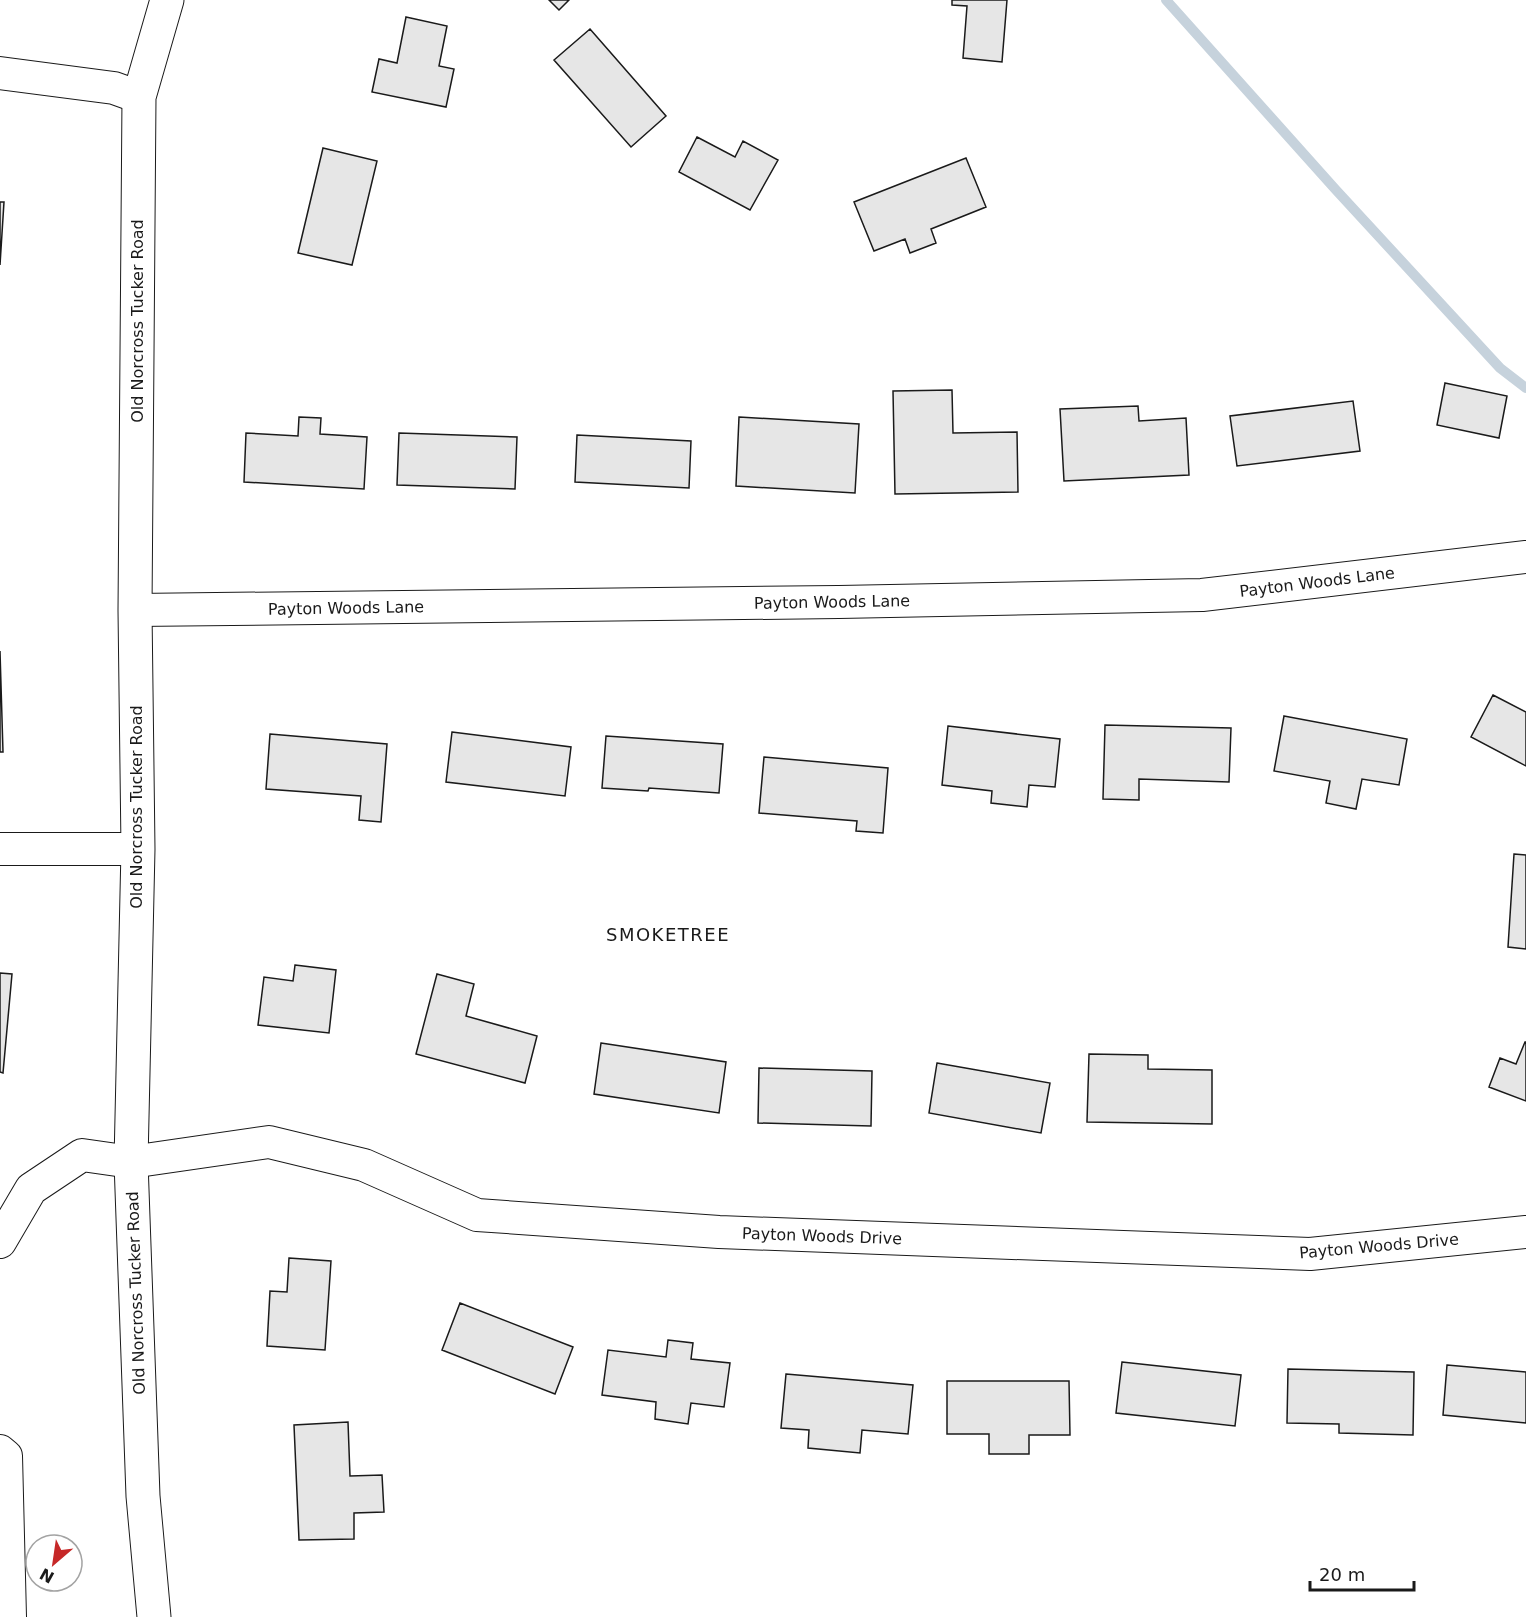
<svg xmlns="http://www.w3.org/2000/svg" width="1526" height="1617" viewBox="0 0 1526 1617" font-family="'DejaVu Sans',sans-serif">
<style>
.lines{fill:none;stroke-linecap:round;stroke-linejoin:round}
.stream{stroke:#c6d2dc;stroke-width:10}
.building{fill:#e6e6e6;stroke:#1a1a1a;stroke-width:1.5}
.street-casing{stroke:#1a1a1a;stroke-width:34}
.secondary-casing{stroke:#1a1a1a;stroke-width:35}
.street{stroke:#fff;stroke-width:32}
.secondary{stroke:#fff;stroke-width:33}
.labels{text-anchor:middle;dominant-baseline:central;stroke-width:4.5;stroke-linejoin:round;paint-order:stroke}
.street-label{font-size:16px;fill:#1a1a1a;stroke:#fff}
.neighbourhood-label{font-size:18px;letter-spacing:1.5px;fill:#1a1a1a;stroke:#fff}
</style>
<rect width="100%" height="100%" fill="#fff"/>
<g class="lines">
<path class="stream" d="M1166 0 1336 190 1500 368 1526 388"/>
</g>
<path class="building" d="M549 0H569L559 10Z
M952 0H1007L1002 62 963 58 967 6 952 5Z
M406 17 447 26 439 66 454 69 446 107 372 92 379 59 397 63Z
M590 29 666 116 631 147 554 60Z
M697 137 735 157 743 141 778 160 750 210 679 172Z
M323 148 377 161 352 265 298 253Z
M966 158 986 207 931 229 936 243 910 253 905 239 874 251 854 202Z
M0 202H4L0 265Z
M1445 383 1507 396 1499 438 1437 425Z
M952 390 953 433 1017 432 1018 492 895 494 893 391Z
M1353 401 1360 451 1237 466 1230 416Z
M1138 406 1139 421 1186 418 1189 475 1064 481 1060 409Z
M299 417 321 418 320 434 367 437 364 489 244 482 246 433 298 436Z
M739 417 859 424 855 493 736 486Z
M399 433 517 437 515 489 397 485Z
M577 435 691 441 689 488 575 482Z
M0 651 3 752H0Z
M1493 695 1526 712V766L1471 737Z
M1284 716 1407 739 1399 785 1362 779 1356 809 1326 803 1330 781 1274 771Z
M1105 725 1231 728 1229 782 1139 779V800L1103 799Z
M948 726 1060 739 1055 787 1029 785 1027 807 991 803 992 791 942 785Z
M452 732 571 747 565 796 446 782Z
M270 734 387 744 381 822 359 820 361 796 266 789Z
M606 736 723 744 719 793 649 788 648 791 602 788Z
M764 757 888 768 883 833 856 831 857 821 759 813Z
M1514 854 1526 855V949L1508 947Z
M295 965 336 970 329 1033 258 1025 264 977 293 981Z
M0 973 12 974 3 1073 0 1072Z
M437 974 474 984 466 1016 537 1036 525 1083 416 1054Z
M1525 1042H1526V1101L1489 1087 1500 1058 1516 1064Z
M601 1043 726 1062 719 1113 594 1094Z
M1089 1054 1148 1055V1069L1212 1070V1124L1087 1122Z
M937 1063 1050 1083 1041 1133 929 1113Z
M759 1068 872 1071 871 1126 758 1123Z
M289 1258 331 1261 325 1350 267 1346 270 1291 287 1292Z
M460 1303 573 1347 555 1394 442 1350Z
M668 1340 693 1343 691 1359 730 1363 724 1407 691 1403 688 1424 655 1419 656 1402 602 1395 608 1350 666 1357Z
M1122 1362 1241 1375 1235 1426 1116 1413Z
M1447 1365 1526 1372V1423L1443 1415Z
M1288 1369 1414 1372 1413 1435 1339 1433V1424L1287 1423Z
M786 1374 913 1385 908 1434 862 1430 860 1453 808 1448 809 1430 781 1428Z
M947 1381H1069L1070 1435H1029V1454H989V1434H947Z
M348 1422 350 1476 382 1475 384 1512 354 1513V1539L299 1540 294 1425Z"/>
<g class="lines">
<g class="street-casing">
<path id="street" d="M0 73 114 88 139 97
M135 610 839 602 1202 595 1526 557
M0 849H138
M0 1242 31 1189 82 1155 131 1162 269 1142 364 1165 477 1215 719 1232 1310 1254 1526 1232
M0 1451 6 1456 10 1617"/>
</g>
<g class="secondary-casing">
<path id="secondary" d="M154 1617 143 1496 131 1162 138 849 135 610 139 97 167 0"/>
</g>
<use href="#street" class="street"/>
<use href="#secondary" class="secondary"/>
</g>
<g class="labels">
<g class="street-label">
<text transform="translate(137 321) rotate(-90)">Old Norcross Tucker Road</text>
<text transform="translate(1317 582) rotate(-7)">Payton Woods Lane</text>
<text transform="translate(832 602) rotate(-1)">Payton Woods Lane</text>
<text transform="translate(346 608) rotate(-1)">Payton Woods Lane</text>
<text transform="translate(136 807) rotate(-90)">Old Norcross Tucker Road</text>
<text transform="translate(822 1236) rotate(2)">Payton Woods Drive</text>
<text transform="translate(1379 1246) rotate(-5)">Payton Woods Drive</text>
<text transform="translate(136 1293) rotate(-92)">Old Norcross Tucker Road</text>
</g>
<g class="neighbourhood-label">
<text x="668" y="934">SMOKETREE</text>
</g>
</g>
<g transform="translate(54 1563) rotate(209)"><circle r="28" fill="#ffffff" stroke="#a3a3a3" stroke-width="1.5"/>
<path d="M0-4.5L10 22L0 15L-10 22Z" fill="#c62828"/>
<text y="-9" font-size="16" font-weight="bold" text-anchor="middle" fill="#1a1a1a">N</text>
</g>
<path d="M1310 1581v9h104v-9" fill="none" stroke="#1a1a1a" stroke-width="3"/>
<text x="1319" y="1581" font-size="18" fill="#1a1a1a" stroke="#ffffff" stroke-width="4.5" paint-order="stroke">20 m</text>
</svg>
